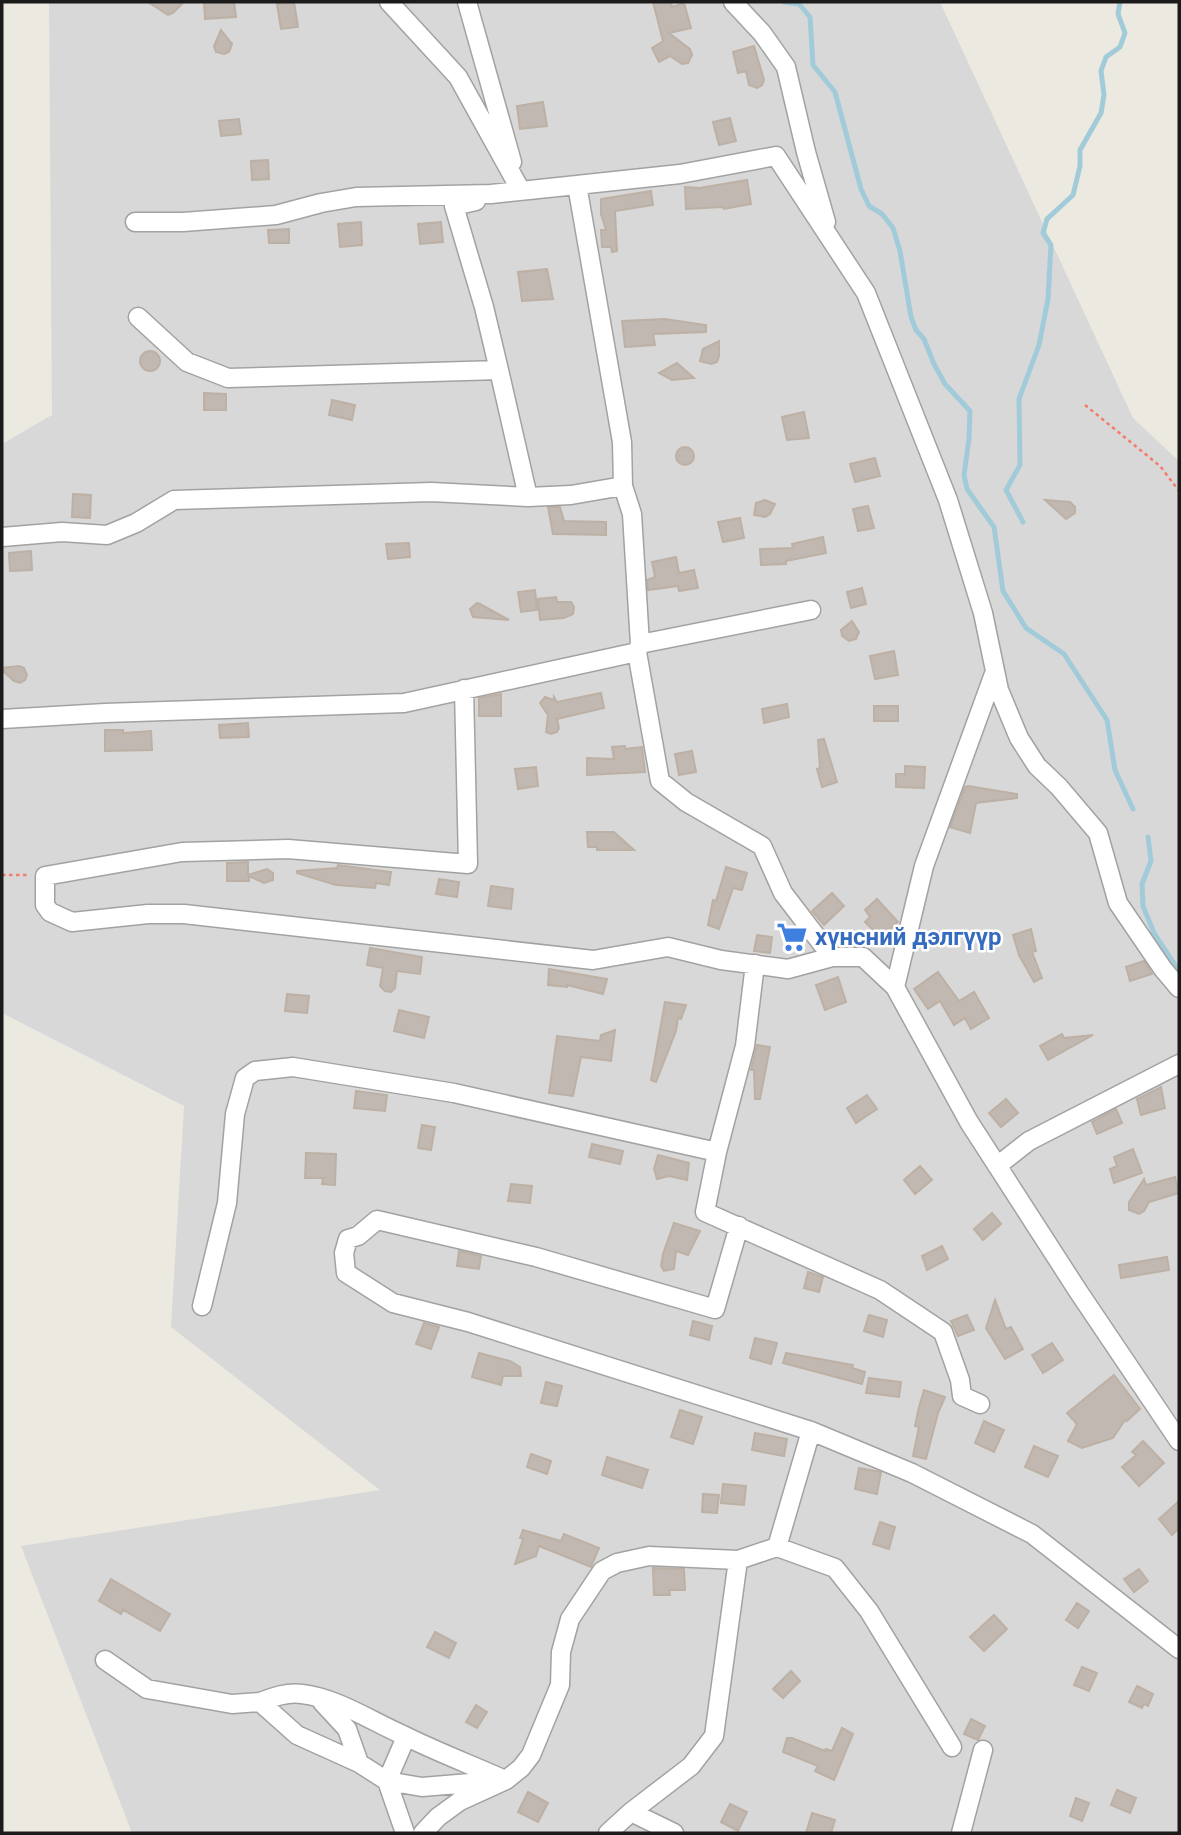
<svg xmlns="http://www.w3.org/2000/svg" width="1181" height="1835" viewBox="0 0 1181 1835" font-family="Roboto,sans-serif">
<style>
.residential{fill:#d9d8d8}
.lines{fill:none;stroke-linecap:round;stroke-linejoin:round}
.stream{stroke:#a2cbd9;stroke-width:5}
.building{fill:#c1b8b1;stroke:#bdb0a4;stroke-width:2}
.street-casing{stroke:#a2a2a2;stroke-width:21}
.path{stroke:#f47c6b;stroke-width:2.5;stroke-dasharray:3.5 3.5;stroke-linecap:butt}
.street{stroke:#fff;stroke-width:18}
.labels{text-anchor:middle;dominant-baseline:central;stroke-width:5;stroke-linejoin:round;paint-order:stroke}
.shop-label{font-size:24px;font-weight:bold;fill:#366cbe;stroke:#fff;text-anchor:start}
</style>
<rect width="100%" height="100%" fill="#ece9e1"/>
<path class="residential" d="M49 2H940L1133 418 1179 461V1833H132L21 1546 380 1490 171 1327 184 1106 2 1013V444L52 415Z"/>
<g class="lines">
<path class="stream" d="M784 2 799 4 810 17 813 65 835 92 861 189 869 206 882 214 893 228 900 251 911 317 916 330 924 339 934 364 945 384 970 411 969 439 964 475 967 489 994 527 1003 591 1026 628 1064 654 1107 720 1115 770 1133 809
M1023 522 1006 490 1020 465 1019 399 1039 345 1048 299 1051 245 1043 233 1047 219 1073 195 1080 166V150L1101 113 1104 95 1101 71 1106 57 1120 47 1125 33 1118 14 1120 2
M1148 837 1151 861 1142 884 1143 906 1154 933 1179 971"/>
</g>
<path class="building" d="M148 2H184L173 13 168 15Z
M204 2H234L236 17 205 19Z
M294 2 298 27 281 29 277 4Z
M653 2H671L672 7 684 3 691 28 669 33 690 49 692 55 688 63 682 64 670 56 659 62 652 48 663 41Z
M221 30 232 44 229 52 224 54 216 52 214 46Z
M754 46 764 80 762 85 757 88 749 85 746 71 738 73 733 52Z
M543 102 547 126 520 129 517 106Z
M730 118 736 141 719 145 713 122Z
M239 119 241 134 221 136 219 121Z
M268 160 269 179 252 180 251 161Z
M747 180 751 204 724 209 723 207 686 209 685 187 700 188Z
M651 191 653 205 615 211 617 251 612 252 611 247H602L601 230H606L601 214V199Z
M361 222 362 245 340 247 338 224Z
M441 222 443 242 420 244 418 224Z
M289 229V243H269L268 230Z
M547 269 553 299 522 301 518 272Z
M665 319 706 325V332L653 334 655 345 625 347 622 321Z
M719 341V356L717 362 711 364 700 361 703 349Z
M140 361a10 10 0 1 1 20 0a10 10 0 1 1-20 0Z
M677 363 694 378 672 380 659 373Z
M204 393 226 394V410H204Z
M332 400 355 405 352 420 329 415Z
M804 412 809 438 787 440 782 417Z
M676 456a9 9 0 1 1 18 0a9 9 0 1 1-18 0Z
M875 458 880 476 855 482 850 464Z
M73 494 91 495 90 518 72 517Z
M765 500 775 504 770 514 765 517 754 515 756 503Z
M1045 500 1070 502 1075 507V513L1066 519Z
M868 506 874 528 858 531 853 509Z
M548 507H560L564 521 606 522V535L553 534Z
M740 518 744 538 723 542 718 522Z
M823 537 826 553 786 561V564L761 565 760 549 793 548 792 544Z
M409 543 410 557 388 559 386 544Z
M31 551 32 570 10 571 9 553Z
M676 557 679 573 694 570 698 588 679 591 678 586 648 590 647 580 655 577 652 562Z
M862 588 866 604 851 608 847 592Z
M535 590 537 610 521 612 518 592Z
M556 597 557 602H571L574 607 573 614 564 618 540 620 538 599Z
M477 603 480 604 509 620 473 617 470 609Z
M852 621 859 632 856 639 849 641 842 636 841 630Z
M894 651 898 675 875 679 870 656Z
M19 666 24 668 27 675 25 680 20 683 14 681 2 670V668Z
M601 693 604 708 557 719 559 728 557 732 551 734 546 732 548 715 540 703 545 697 554 700V697L557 702Z
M501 694V716H479V698Z
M787 704 789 717 764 723 762 709Z
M874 706H898V721H874Z
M248 723 249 737 220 738 219 725Z
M105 730H123V733L151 731 152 750 105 751Z
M824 739 837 782 822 787 817 769 820 768 818 740Z
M625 746V749L642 747 645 772 587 775V758L614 759 612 747Z
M692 751 696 772 679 775 675 754Z
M905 766 925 767 924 788 896 787V774H905Z
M536 767 538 786 518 789 515 769Z
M968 786 1017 794V798L976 803 970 833 950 827 965 787Z
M587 832H614L634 850H597V847H588Z
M248 862V875L267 869 273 873V880L264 883 249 876V881H227V863Z
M338 865 391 872 389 885 376 883 375 888 336 885 297 873V871L337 868Z
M726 867 747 873 742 890 733 888 719 929 708 925 713 900 716 901Z
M439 879 459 882 457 897 436 894Z
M491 886 513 889 511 909 488 906Z
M832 893 844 906 824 925 812 911Z
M877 899 898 922 881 938 865 922 870 917 865 910Z
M1031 929 1036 951 1032 952 1042 978 1034 982 1019 955 1013 935Z
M757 935 772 937 770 953 754 951Z
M370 948 422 957 420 974 397 971 395 988 391 992 385 991 380 986 383 968 367 965Z
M1144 961 1152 974 1130 981 1126 967Z
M549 969 607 979 603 994 567 985V987L548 985Z
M938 972 959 1001 974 992 989 1018 971 1029 965 1018 954 1025 940 1001 928 1009 914 989Z
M838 977 846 1002 825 1010 816 985Z
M287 994 309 996 307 1013 285 1011Z
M665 1002 686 1005 681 1019 678 1018 676 1031 656 1082 651 1080Z
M399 1010 429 1017 424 1038 394 1031Z
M615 1030 611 1061 581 1057 573 1096 549 1093 557 1036 600 1041 601 1035Z
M1062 1034 1064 1038 1093 1035 1048 1060 1040 1046Z
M757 1045 770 1047 760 1099H755L754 1070H751Z
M1161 1087 1165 1108 1141 1115 1137 1099Z
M356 1091 387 1095 385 1111 354 1108Z
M867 1095 877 1109 856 1123 847 1108Z
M1006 1099 1018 1113 1001 1127 989 1113Z
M1116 1109 1122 1123 1097 1134 1092 1122Z
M422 1125 435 1127 431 1150 418 1148Z
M592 1144 623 1151 620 1164 589 1157Z
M1133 1149 1142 1173 1114 1183 1110 1169 1117 1166 1114 1157Z
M306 1153 336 1154 335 1185 322 1184 323 1178H305Z
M658 1155 689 1163 687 1180 669 1176 657 1179 654 1169Z
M920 1166 932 1180 915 1194 904 1180Z
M1175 1177 1179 1193 1149 1202 1144 1211 1139 1214 1129 1210V1202L1144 1179 1146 1185Z
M511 1184 532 1186 530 1203 508 1201Z
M992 1213 1001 1224 983 1240 974 1229Z
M674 1223 700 1231 688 1255 676 1251 674 1269 664 1271 661 1266 663 1254Z
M942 1246 948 1259 927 1270 922 1256Z
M459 1251 481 1256 479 1269 457 1266Z
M1167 1257 1169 1270 1121 1278 1119 1265Z
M808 1272 823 1277 819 1292 804 1288Z
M995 1300 1006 1329 1011 1327 1023 1349 1005 1359 986 1328Z
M869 1315 887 1320 883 1337 864 1331Z
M967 1315 974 1330 958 1336 951 1321Z
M693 1321 712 1326 709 1340 690 1335Z
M424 1323 439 1327 431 1349 416 1344Z
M755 1338 777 1343 771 1364 750 1358Z
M1052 1343 1063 1360 1043 1373 1032 1355Z
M479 1353 510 1361 520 1367 521 1376H503L501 1385 472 1377Z
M786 1353 853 1365 852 1368 865 1372 862 1384 783 1363Z
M1114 1375 1140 1409 1127 1421 1125 1420 1113 1438 1082 1448 1068 1441 1077 1424 1067 1413Z
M869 1378 901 1382 899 1397 866 1393Z
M546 1382 562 1386 557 1406 541 1403Z
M924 1390 945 1397 938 1413 926 1459 913 1456 919 1427 915 1426 919 1407Z
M680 1410 702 1417 693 1444 671 1437Z
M984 1421 1004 1430 994 1452 975 1443Z
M755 1433 787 1439 784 1456 752 1450Z
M1143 1441 1164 1463 1139 1486 1122 1467 1136 1455 1132 1452Z
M1034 1446 1058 1456 1048 1477 1025 1467Z
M531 1454 551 1461 547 1474 527 1467Z
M607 1457 648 1470 642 1488 602 1475Z
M859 1468 881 1472 877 1494 855 1489Z
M723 1484 746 1486 744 1505 721 1503Z
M703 1494 719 1495 717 1513 702 1512Z
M1179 1501V1528L1172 1535 1159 1519Z
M880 1522 895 1527 889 1549 873 1544Z
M523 1530 561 1541 564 1534 599 1548 591 1567 539 1546 536 1556 515 1564 523 1539 520 1538Z
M653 1568 684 1569 685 1590H669L670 1595H654Z
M1139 1569 1148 1581 1134 1592 1124 1579Z
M111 1579 170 1614 160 1631 123 1610 121 1614 99 1601Z
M1077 1603 1089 1611 1078 1628 1066 1620Z
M994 1615 1007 1629 984 1651 970 1637Z
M435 1632 456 1643 449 1658 427 1647Z
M1082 1667 1097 1673 1089 1691 1074 1685Z
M791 1671 800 1681 783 1698 773 1689Z
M1137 1686 1153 1694 1148 1706 1144 1704 1142 1708 1129 1702Z
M476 1705 487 1712 477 1728 466 1722Z
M971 1719 985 1726 978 1740 964 1734Z
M842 1728 853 1734 834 1780 815 1771 818 1766 783 1752 787 1738H792L825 1751 826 1749 832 1751Z
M1117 1790 1136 1798 1130 1813 1111 1805Z
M528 1792 548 1803 538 1822 518 1812Z
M1076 1798 1089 1803 1082 1821 1070 1816Z
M730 1804 747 1812 738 1831 721 1822Z
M812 1813 835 1820 831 1833H806Z"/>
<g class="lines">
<g class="street-casing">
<path id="street" d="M389 2 458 77 520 189
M467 2 512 162
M733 2 762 33 786 67 806 152 826 222
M577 185 680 174 776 156 866 293 948 500 983 613 999 690 1019 738 1037 766 1059 787 1098 833 1118 903 1163 969 1179 988
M476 201 454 206 484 307 499 370
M135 222H183L276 215 321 203 356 197 491 194 577 185 622 442 623 486 632 514 640 644 637 652 660 781 686 802 762 846 783 893 832 957H863L895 987 969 1122 1078 1291 1179 1441
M138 317 187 362 228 378 499 370 528 497
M2 537 62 532 107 535 136 523 174 500 431 492 528 497 571 495 623 486
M640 644 811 610
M464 689 468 864 288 849 182 852 45 876V905L50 912 72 922 148 914H184L593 960 668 947 721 960 788 969 832 957
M2 719 105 713 404 703 637 652
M755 964 745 1046 717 1152 705 1212 880 1290 943 1332 960 1380 962 1396 980 1404
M895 987 924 866 995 671
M997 1166 1029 1141 1179 1064
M739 1226 715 1309 536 1257 377 1220 358 1236 348 1239 344 1253 346 1273 393 1303 468 1322 811 1431 912 1473 1032 1534 1179 1649
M202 1306 227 1203 235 1114 245 1078 255 1071 293 1067 454 1093 717 1152
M811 1431 777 1547 835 1568 869 1611 952 1747
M105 1660 147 1689 232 1704 260 1702 297 1735 359 1763 387 1781 422 1787 494 1781
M260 1702C273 1697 287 1692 302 1694 337 1698 371 1721 403 1735 435 1751 469 1764 503 1779
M322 1702 347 1729 359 1763
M631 1812 674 1833
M405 1833 387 1781 406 1737
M423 1833 438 1817 460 1801 506 1780 521 1768 531 1755 560 1685 561 1652 570 1619 602 1571 617 1563 649 1556 738 1560 777 1547
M608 1833 631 1812 691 1766 714 1736 738 1560
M961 1833 983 1750"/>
</g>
<path class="path" d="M1085 405 1160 466 1179 491
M2 875H30"/>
<use href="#street" class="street"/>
</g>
<defs>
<g id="supermarket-bare" transform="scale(2.415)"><path d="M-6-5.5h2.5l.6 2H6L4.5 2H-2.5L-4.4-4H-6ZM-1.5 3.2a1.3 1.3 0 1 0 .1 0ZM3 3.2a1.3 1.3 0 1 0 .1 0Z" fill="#3f7fe0" stroke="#fff" stroke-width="2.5" paint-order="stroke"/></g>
</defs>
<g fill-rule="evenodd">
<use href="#supermarket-bare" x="792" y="937"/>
</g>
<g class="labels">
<g class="shop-label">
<text x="815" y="937">хүнсний дэлгүүр</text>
</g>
</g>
<rect width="1181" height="1835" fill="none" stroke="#1b1b1b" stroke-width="7"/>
</svg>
